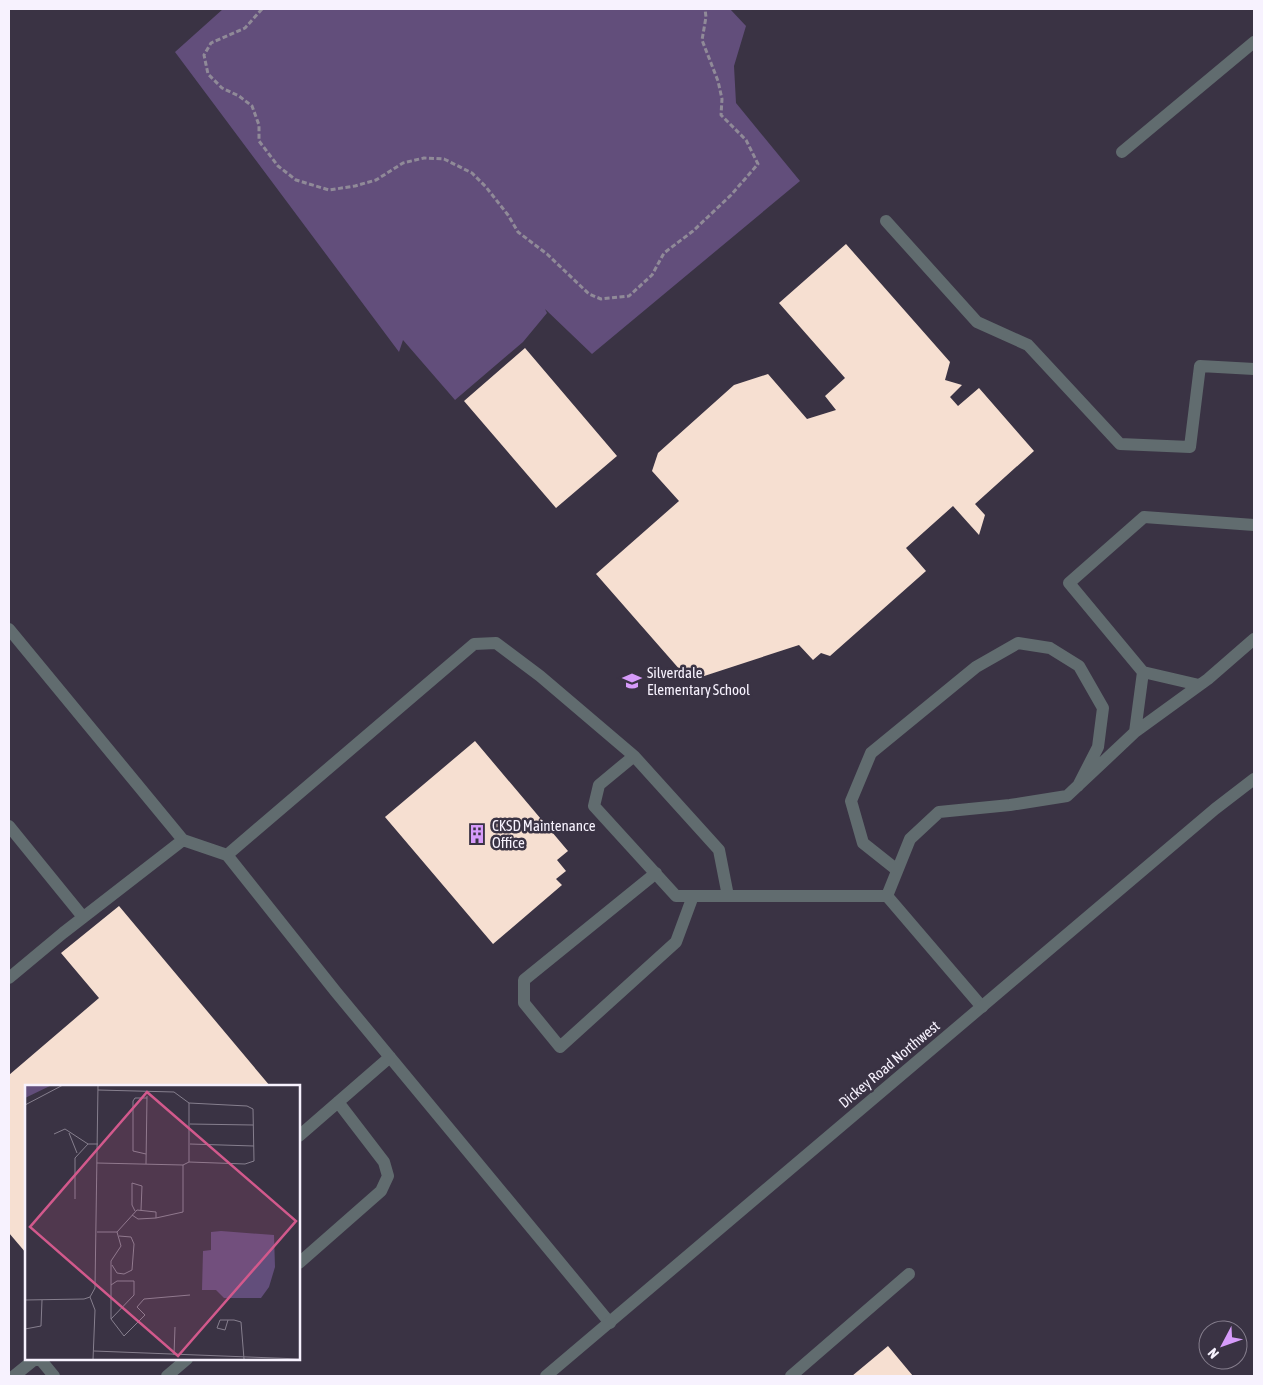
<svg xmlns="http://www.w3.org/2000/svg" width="1263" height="1385" viewBox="0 0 1263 1385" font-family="'Asap Condensed',sans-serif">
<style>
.green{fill:#624e7b}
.building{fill:#f6dfd1}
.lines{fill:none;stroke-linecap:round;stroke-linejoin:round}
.path{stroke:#908a98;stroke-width:3;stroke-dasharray:5 2.5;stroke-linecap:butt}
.service{stroke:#616c6f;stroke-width:12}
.tertiary{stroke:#616c6f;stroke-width:12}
.labels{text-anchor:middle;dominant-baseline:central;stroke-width:5;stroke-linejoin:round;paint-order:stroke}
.poi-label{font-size:15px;fill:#f7f2fe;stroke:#3a3344;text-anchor:start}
.street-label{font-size:15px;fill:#f7f2fe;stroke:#3a3344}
.inset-road{fill:none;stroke:#867f8e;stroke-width:1}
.view{fill:#d2598c;fill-opacity:0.15;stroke:#d2598c;stroke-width:2.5}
.inset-edge{fill:none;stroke:#f7f2fe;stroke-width:2.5}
</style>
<rect width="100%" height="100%" fill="#3a3344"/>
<path class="green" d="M223 9H730L746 26 734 66 736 103 800 181 592 354 545 309 547 313 523 342 455 400 403 340 399 352 175 52Z"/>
<path class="building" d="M846 244 950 362 945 380 962 385 950 397 958 406 979 388 1034 451 975 504 985 515 979 535 953 506 906 548 926 571 830 656 821 653 813 660 799 645 695 679 694 677 688 679 596 574 679 501 652 471 658 453 734 385 768 374 807 419 836 410 825 396 845 378 779 303Z
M525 348 617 456 556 508 464 401Z
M475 741 568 851 557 860 566 871 556 879 562 885 493 944 385 817Z
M119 906 270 1086H26V1253L9 1233V1075L99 998 61 953Z
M888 1346 913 1376H852Z"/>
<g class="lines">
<path class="path" d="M262 9 245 28 211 43 204 55 208 74 222 88 239 96 252 106 259 125V141L278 166 296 180 329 190 355 186 376 180 403 163 424 158 444 159 472 173 486 187 508 215 518 232 547 254 589 294 601 299 629 296 652 275 664 253 693 231 731 195 758 164 746 140 721 115 722 99 718 81 702 40 706 17 705 9"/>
<path class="service" d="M1122 152 1254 42
M886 221 977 322 1028 345 1120 444 1190 447 1200 366 1254 369
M9 629 183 840 227 855 336 992 610 1323
M1199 685 1143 672 1069 583 1144 517 1254 525
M1135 732 1143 672
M9 826 83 917
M227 855 474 644 496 643 540 676 634 756
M897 870 863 843 851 801 871 753 976 667 1018 643 1050 648 1079 666 1103 708 1098 747 1078 786
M656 873 524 980V1003L560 1047 676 942 693 896
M728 896 719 850 634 756 599 785 594 806 676 896H887L982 1007
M887 896 910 839 939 812 1010 805 1067 796 1135 732 1208 679 1254 639
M9 978 63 933 183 840
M299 1136 390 1057
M299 1263 381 1191 388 1176 384 1162 338 1102
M40 1359 54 1376
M14 1376 35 1359
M167 1376 187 1359
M791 1376 909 1274"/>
<path class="tertiary" d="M546 1376 1215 809 1254 779"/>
</g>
<defs>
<g id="school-bare" transform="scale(1.5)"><path d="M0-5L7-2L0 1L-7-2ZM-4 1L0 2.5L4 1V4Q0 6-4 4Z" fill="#d69bfa" stroke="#3a3344" stroke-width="2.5" paint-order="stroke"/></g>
<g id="building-bare" transform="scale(1.5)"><path d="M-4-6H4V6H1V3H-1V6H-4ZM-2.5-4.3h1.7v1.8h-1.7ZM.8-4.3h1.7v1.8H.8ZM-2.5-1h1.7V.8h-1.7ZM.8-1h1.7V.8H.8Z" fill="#d69bfa" stroke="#3a3344" stroke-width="2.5" paint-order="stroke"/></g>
</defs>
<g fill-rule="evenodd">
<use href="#school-bare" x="632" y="681"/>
<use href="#building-bare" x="477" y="834"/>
</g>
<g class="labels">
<g class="poi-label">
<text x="647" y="672">Silverdale<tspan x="647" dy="17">Elementary School</tspan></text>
<text x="492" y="825">CKSD Maintenance<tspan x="492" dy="17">Office</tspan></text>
</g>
<g class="street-label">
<text transform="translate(889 1064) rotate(-40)">Dickey Road Northwest</text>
</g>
</g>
<g transform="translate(25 1085)">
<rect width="275" height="275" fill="#3a3344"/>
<path d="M0 0H27L0 13ZM196 146 249 150 250 182 244 202 236 213H199L191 205H177L178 166 186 165V147Z" fill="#624e7b"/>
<path class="inset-road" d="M0 20 38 0M165 39 228 40M44 48 52 68M29 49 40 44 63 59M165 59 229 61M121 69 108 66V16L110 13H122M164 77V18M72 78 158 80 164 77 220 79 229 76 228 24 222 21 164 18 149 7 73 5M121 79 122 11M50 114V73L63 59H73M110 126 107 120V98L117 101 116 125M131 133 158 127V80M72 147H92L112 125 131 127V133L113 134 107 130M92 147 96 161 86 176V234L99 251 120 230 112 222 119 214 165 210M87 180 92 188 99 189 107 185 109 159 106 152 94 151M65 212 70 225 68 275M0 215 59 214 65 212 70 203 73 0M86 234 109 210V196H92L86 200M203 235 200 245 192 243 195 235H209L216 237 219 274M0 244 16 241 17 215M69 266 275 274M149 270 150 242"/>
<path class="view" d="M122 7 271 136 153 271 5 142Z"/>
<rect width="275" height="275" class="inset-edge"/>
</g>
<rect width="1263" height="1385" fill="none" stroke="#f7f2fe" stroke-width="20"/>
<g transform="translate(1223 1345) rotate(229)"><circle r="24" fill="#3a3344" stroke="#867f8e"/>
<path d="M0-4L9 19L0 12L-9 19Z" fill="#d69bfa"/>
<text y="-8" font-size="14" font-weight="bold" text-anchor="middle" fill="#f7f2fe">N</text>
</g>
</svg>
